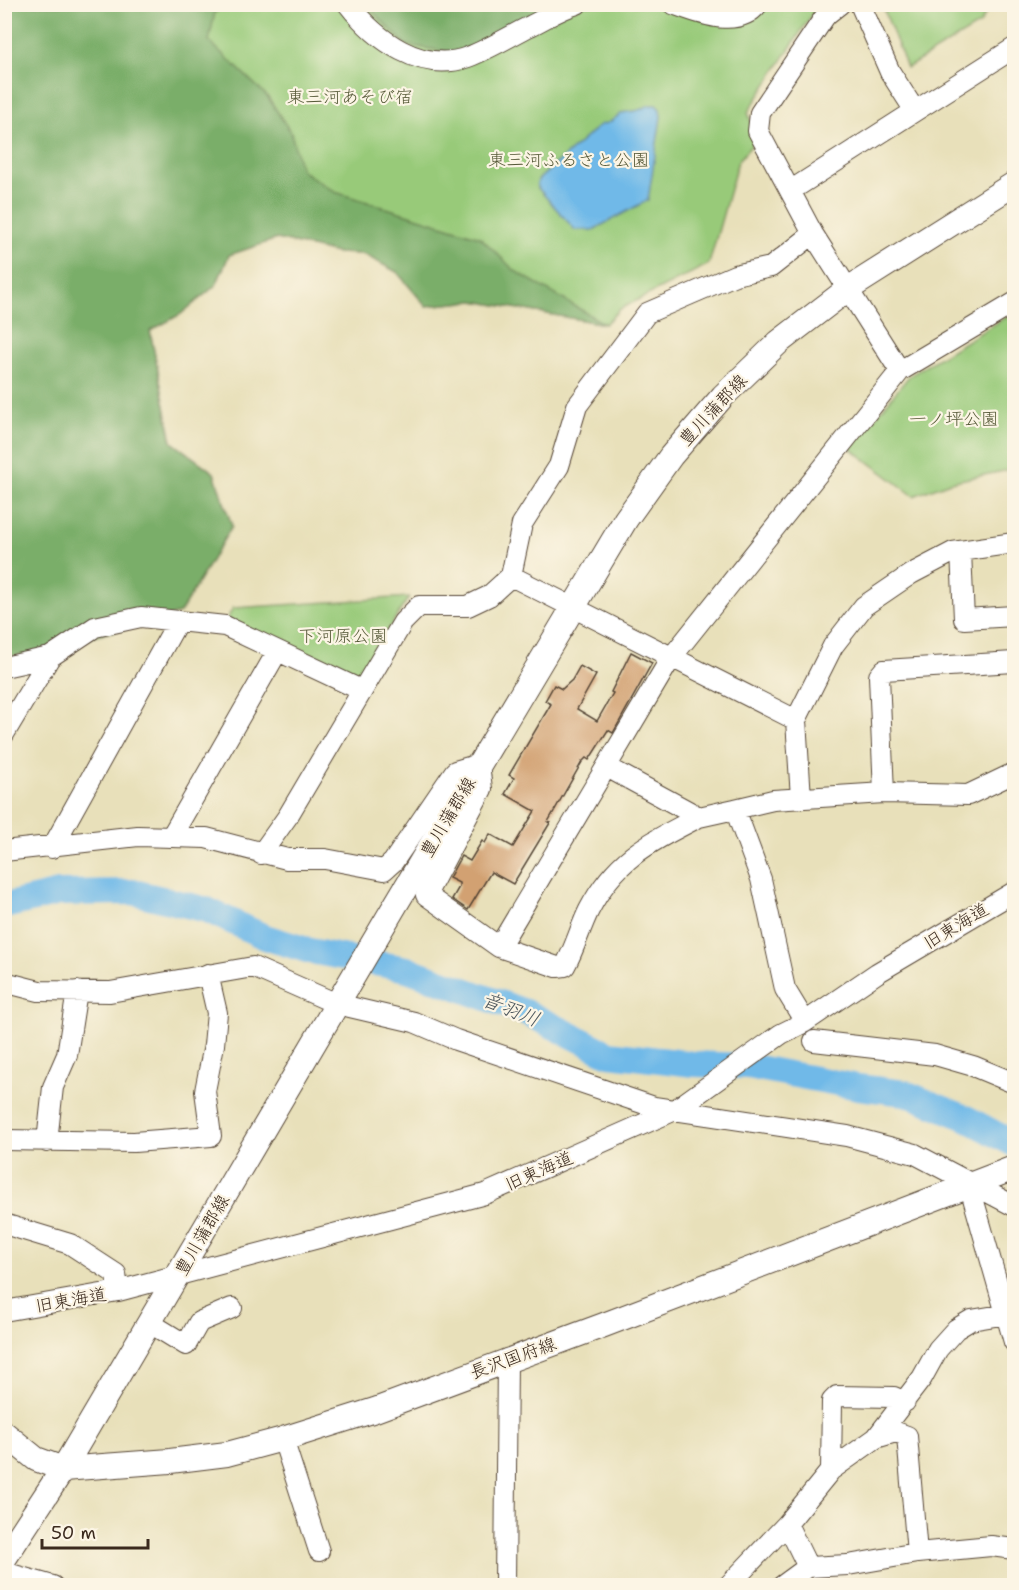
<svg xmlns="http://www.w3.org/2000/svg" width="1019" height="1590" viewBox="0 0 1019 1590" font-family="'Shantell Sans','Klee One',sans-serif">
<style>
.green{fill:#98ca79;stroke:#6a7a4c;stroke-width:1.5}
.forest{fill:#7aae69;stroke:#5a6c44;stroke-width:1.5}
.water{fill:#70b9e8;stroke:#567283;stroke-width:1.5}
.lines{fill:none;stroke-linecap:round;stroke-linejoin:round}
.river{stroke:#70b9e8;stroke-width:26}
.building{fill:#d2a172}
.minor-casing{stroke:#554535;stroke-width:22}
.major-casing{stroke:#554535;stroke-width:26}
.minor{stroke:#fff;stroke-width:20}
.major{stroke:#fff;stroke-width:24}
.labels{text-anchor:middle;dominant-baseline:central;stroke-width:4.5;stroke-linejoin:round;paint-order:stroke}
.park-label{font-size:18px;fill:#575a39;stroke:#fcf5e5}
.street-label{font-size:18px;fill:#3b2a1e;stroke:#fcf5e5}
.water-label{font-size:20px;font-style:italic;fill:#4b555b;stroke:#fcf5e5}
</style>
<rect width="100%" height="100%" fill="#fcf5e5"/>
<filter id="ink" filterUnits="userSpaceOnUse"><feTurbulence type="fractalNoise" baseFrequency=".0167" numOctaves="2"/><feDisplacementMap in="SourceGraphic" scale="12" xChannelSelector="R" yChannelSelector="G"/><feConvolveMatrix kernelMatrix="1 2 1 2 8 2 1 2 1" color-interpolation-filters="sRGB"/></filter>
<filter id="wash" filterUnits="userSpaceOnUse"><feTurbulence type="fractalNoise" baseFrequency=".008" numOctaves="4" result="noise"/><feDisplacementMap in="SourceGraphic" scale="24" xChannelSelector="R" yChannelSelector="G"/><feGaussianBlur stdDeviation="1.35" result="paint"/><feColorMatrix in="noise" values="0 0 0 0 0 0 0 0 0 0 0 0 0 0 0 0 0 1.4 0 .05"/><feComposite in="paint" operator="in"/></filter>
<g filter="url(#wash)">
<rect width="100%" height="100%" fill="#e8e0ba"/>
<path class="green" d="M64 5H823L815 10 748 112 756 140 738 161 709 264 620 309 605 324 474 301 426 306 397 272 363 254 337 253 277 239 229 255 216 285 181 314 150 331 172 442 214 473 232 526 5 657 4 264Z
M882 5H990L980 24 907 68Z
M1011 314 1014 329V469L950 482 914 496 850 448 909 376Z
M409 597 356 680 227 619 233 608Z"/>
<path class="forest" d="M4 5H228L215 12 209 41 268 97 291 133 301 170 335 192 480 237 515 271 605 324 474 301 426 306 397 272 363 254 337 253 277 239 229 255 216 285 181 314 150 331 172 442 214 473 232 526 180 613 30 654 5 657Z
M366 5H564L461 54 406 45Z"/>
<path class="water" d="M649 105H656L660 109 661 117 648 200 593 230H575L537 187 538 180 601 124C612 125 617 113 626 112 635 111 640 111 649 105Z"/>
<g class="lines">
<path class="river" d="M4 906 59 893 133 892 207 910 265 937 310 951 407 969 525 1012 609 1054 693 1064 747 1066 858 1087 905 1093 966 1118 1014 1144"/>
</g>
<g id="blocks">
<path class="building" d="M631 652 652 663 613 733 608 730 589 760 586 758 582 762 548 822 550 823 513 884 491 872 468 910 452 899 459 887V883L449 878 461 856 470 861 482 841 485 843 490 834 513 847 535 811 505 794 514 778 509 775 551 704 545 701 554 685 562 689 572 680 580 666 596 675 577 709 597 721 613 693 611 692Z"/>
</g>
</g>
<g filter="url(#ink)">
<use href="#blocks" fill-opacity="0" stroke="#554535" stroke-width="1.5"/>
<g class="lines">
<g class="minor-casing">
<path id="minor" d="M348 4C376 40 421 74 468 57 489 49 510 36 530 26 545 19 561 8 577 4
M673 4C698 13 738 30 758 4
M840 4 826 15 760 113 758 131 813 234 900 371
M860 4 890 72 915 111 1014 48
M790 191 915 111
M961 551 964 619 1014 616
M511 576 796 720
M1014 662 884 670 879 676 884 793 968 795 1014 773
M4 667 50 657 95 627 141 617 225 626 361 690
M4 734 50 657
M607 767 699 817 735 809
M801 798 796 720 833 646 864 606 911 574 953 552 1014 543
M171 837 277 652
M52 848 178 621
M4 851 138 836 206 838 287 859H325L384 870 393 862 455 771 479 764 482 789 426 895 499 947 671 658 900 371 1014 303
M261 854 288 816 403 622 419 606H468L489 596 511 576 522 524 559 466 577 406 647 313 735 275 771 267 813 234
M499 947 557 967 565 966C575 948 580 928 589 910 616 858 649 843 699 817
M4 982 39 991 110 992 253 967 337 1004 414 1022 456 1040 654 1107 847 1136 915 1154 1014 1206
M805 1022 785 989 761 879 735 809 773 800 884 793
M814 1041 935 1055 973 1066 1014 1083
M4 1140 134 1142 211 1136 205 1091 214 1045 217 1013 208 974
M47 1142 53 1087 67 1055 77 991
M969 1184 1014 1342
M4 1224 70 1244 116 1274 118 1291
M4 1311 118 1291 485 1194 675 1110 781 1034 805 1022 877 973 1014 892
M150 1323 186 1345 199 1322 232 1308
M905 1402 894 1397 837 1396 832 1401 831 1470 876 1438 922 1378 938 1349 956 1329 971 1320 1007 1314
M876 1438 896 1432 907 1436 917 1553
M283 1439 319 1551
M808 1567 787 1524 831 1470
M4 1572 53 1586
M505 1586 507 1359
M728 1586 787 1524
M782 1586 808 1567 848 1565 917 1553 991 1546 1014 1549"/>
</g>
<g class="major-casing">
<path id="major" d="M4 1433 36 1459 63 1469 170 1461 227 1454 283 1439 375 1410 604 1325 1014 1168
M4 1559 63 1469 396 904 626 519 671 456 723 396 779 342 848 289 1014 184"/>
</g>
<use href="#minor" class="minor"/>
<use href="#major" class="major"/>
</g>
</g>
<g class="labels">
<g class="park-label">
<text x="350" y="97">東三河あそび宿</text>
<text x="569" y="160">東三河ふるさと公園</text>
<text x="954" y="419">一ノ坪公園</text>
<text x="343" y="636">下河原公園</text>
</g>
<g class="street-label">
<text transform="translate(713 410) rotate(-47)">豊川蒲郡線</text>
<text transform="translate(448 817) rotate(-59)">豊川蒲郡線</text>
<text transform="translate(956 926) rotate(-31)">旧東海道</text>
<text transform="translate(539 1171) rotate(-24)">旧東海道</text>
<text transform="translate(202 1235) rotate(-60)">豊川蒲郡線</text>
<text transform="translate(71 1300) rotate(-10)">旧東海道</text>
<text transform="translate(513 1358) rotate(-20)">長沢国府線</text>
</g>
<g class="water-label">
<text transform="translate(511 1009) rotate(22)">音羽川</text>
</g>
</g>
<rect width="1019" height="1590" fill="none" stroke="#fcf5e5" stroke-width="24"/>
<path d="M42 1539v9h106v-9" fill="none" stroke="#3b2a1e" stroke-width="3"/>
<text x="51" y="1539" font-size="18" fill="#3b2a1e" stroke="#fcf5e5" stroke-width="4.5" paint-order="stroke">50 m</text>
</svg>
